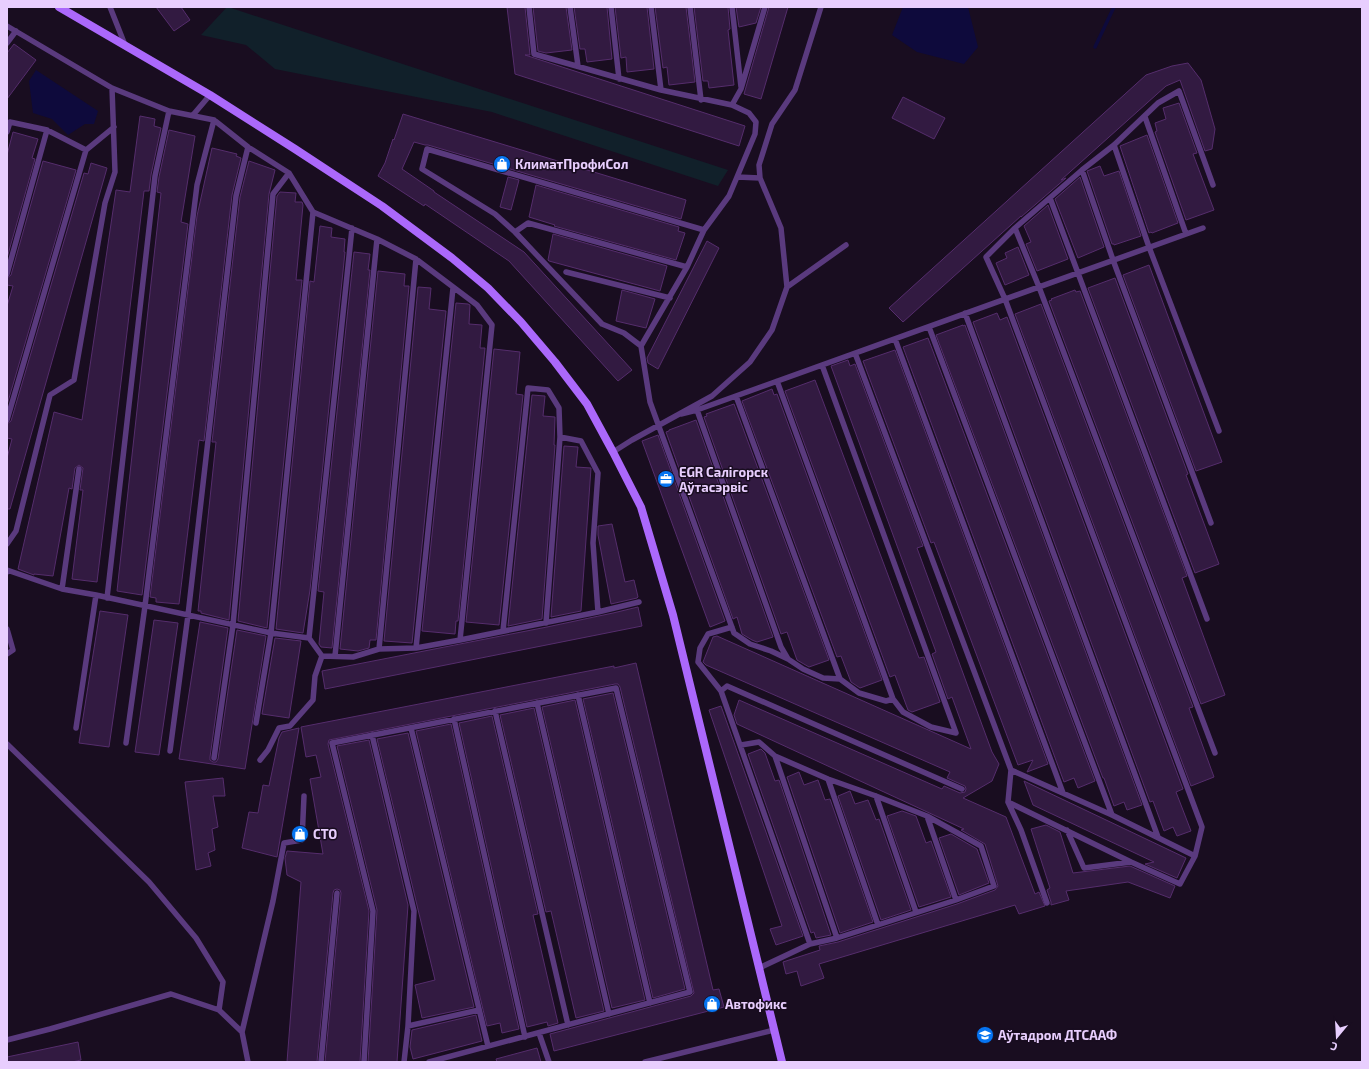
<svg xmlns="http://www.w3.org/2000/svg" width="1369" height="1069" viewBox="0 0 1369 1069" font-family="'Exo 2',sans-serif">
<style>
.green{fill:#11202a}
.water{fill:#0e0a3c}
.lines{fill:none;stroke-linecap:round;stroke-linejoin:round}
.stream{stroke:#0e0a3c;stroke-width:3.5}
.building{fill:#321a41;stroke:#552d6c}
.lane{stroke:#5a3a7e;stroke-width:5.5}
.secondary{stroke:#ab68fb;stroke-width:8}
.labels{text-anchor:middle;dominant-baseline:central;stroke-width:3;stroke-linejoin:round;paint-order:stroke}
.poi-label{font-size:13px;font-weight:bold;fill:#e8cefe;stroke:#190d20;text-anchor:start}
</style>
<rect width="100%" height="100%" fill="#190d20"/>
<path class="green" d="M227 7H228L728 170 718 186 492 112 275 69 246 45 201 35Z"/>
<path class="water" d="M903 7H968L978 47 964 64 917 52 892 35Z
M36 70 98 111 94 124H85L68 135 52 119 33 113 29 81Z"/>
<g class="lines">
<path class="stream" d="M1095 47 1114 7"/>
</g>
<path class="building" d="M156 7H181L190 20 174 31Z
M507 7H525L530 55H525L745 126 739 146 515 74Z
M533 7H566L572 50 546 53 538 51Z
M574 7H607L612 59 587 62 585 49H580Z
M615 7H647L654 69 627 72 626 57 621 58Z
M655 7H686L695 82 669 85 667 67 663 68Z
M694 7H728L730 29 728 30 734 85 709 88 708 81H703Z
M736 7H761L756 23 739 27Z
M769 7H788L761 99 744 94Z
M14 44 36 60 7 99V53Z
M1188 63 1201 80 1215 129 1212 149 1205 151 1180 80 1166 86 1061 180 1066 178 1021 217V216L903 322 889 308 1146 75 1172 66Z
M903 97 945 118 934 139 892 118Z
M1179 103 1197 153 1193 154 1214 210 1186 220 1155 132 1157 131 1155 123 1166 119 1163 108Z
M403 114 686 200 681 219 428 145H425L414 142 402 169 434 191V192L524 252 632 370 618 381 509 261 425 204 424 206 378 176 385 163 393 139 394 140Z
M140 116 155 119 154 126 161 128 151 175 149 191H144L97 582 72 579 83 490H80L83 468 79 465 75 468 72 489 69 488 53 576 34 574V575L18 569 54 412 82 420 116 190 130 192Z
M169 130 195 136 181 222 188 224 142 595 117 591 161 193 157 192 159 177Z
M13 132 38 139 32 158 35 159 7 258V155Z
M1147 135 1178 223 1152 233 1151 232 1149 233 1120 146Z
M212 148 237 154 236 156 241 158 232 195 204 441 199 440 179 604 156 602V598L150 597 197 216Z
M43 161 76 170 7 405V306L13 286 7 285V278L11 275Z
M249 161 275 170 269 194 229 620 201 613V611H198L216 442H212L240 197Z
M91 163 107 168 10 509H7V458L12 439 7 438V424L11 421 84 173 88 174Z
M1100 166 1104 176 1119 171 1141 236 1114 245V244H1112L1087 171Z
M508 177 519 180 511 210 500 207Z
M1080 177 1104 247 1078 258 1055 199Z
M536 185 679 227 678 231 685 233 676 260 554 226 555 225 529 217Z
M280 192 296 193 295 202H302L303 205 296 280H302L267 628 238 621 277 196Z
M1048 205 1068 259 1037 271 1026 244 1031 242 1024 226Z
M320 226 332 228 331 237 345 239 344 252H345L310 590 303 633 276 629 310 281 314 282Z
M553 234 667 266 660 291 549 261 548 260Z
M707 241 719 248 658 369 648 363 647 358Z
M1018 247 1029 275 1005 285 996 263 1007 258 1005 253Z
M354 252 370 254 368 270H370L332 648 321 647 319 644 324 592 318 591Z
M1149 265 1222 462 1196 471 1123 275Z
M378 271 405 274 404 286H409L376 640H370L369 648 358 651 340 649Z
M1115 278 1188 474 1186 475 1219 564 1195 573 1088 288Z
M418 287 431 288 429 309 446 311 412 643 384 641Z
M622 290 655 299 646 328 616 321Z
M1075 290 1076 292 1080 291 1187 576 1182 578 1225 695 1201 704 1049 301 1052 300 1051 299Z
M456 303 468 304 470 305 469 324 482 325 480 348H485L458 621H456L455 634 422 631Z
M1041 304 1193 707 1189 708 1214 777 1191 786 1015 314Z
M997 313 1000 320 1007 317 1183 789 1176 792 1191 831 1177 836 1173 827 1164 831 1153 801 1150 802 973 322Z
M963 325V326L965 325 1142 805 1127 810 1124 802 1114 806 1104 778H1103L936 335Z
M928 338 1095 781 1078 788 1074 778 1064 782 903 347Z
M494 349 520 352 516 394 523 395 499 625 466 622Z
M895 350 1048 764 1027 772 1033 760 1018 765 934 542 931 543 863 361Z
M848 360 850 366 855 364 923 546 917 548 992 752 999 764 992 781 963 798 1006 817 1035 894 1039 892 1045 906 1019 914 1015 905 819 964 824 978 801 986 797 971 786 974 783 962 820 950 819 946 838 942 957 904 995 890 998 886 985 844 961 830 964 829 737 724 734 715 739 700 942 789 944 786 960 793 965 792 966 789 965 786 947 778 950 772 706 665 703 662 713 637 717 636 971 749 952 697 948 699 932 654 936 652 831 366Z
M815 380 919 658 924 657 940 702 912 712 908 710 895 675 890 677 785 391Z
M772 389 774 395 777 394 882 680 860 688 851 682 841 656 837 657 742 401Z
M532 395 545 396 543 416 555 417 554 445H555L542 619 508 626Z
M734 404 829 660 809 667 797 660 787 632 781 634 704 417 707 416 706 414Z
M696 420 773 637 757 642 752 640 742 634 737 617 733 619 666 432 669 431V430Z
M658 435 725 621 710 627 642 441Z
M564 446 578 447 576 467 591 468 581 611 551 617Z
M612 524 625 582 634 580 638 597 637 598 611 604 598 535V526Z
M638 607 642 626 325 689 322 671 547 627 613 613Z
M100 611 128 615 109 747 79 743Z
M154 620 178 623 159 755 135 752Z
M200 622 228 628 210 757V760L213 762H216L218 759 237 630 266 636 245 769 179 759Z
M275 638 301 641 289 718 262 714Z
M636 663 713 990 719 989 724 1007 554 1051 550 1034 691 996 694 993 620 687 618 684H615L329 740 328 744 369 911 360 1062H325L341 893 340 890 337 889 334 890 333 893 317 1062H287L301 882 287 875 285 858 287 851 323 854 310 779 321 777 316 755 306 757 301 727 614 666V668Z
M613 693 685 989 653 998 583 699Z
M575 700 645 1000 612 1008 542 707Z
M721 706 803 936 776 945 770 929 782 926 709 710Z
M534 708 604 1011 576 1018 551 911 546 912 500 715Z
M492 716 538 914 533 915 558 1023 548 1026 547 1022 527 1027 459 723Z
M451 724 519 1029 502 1033 500 1023 487 1026 416 731Z
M299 728 277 857 242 848 249 812 258 813 263 785 269 786 279 738 282 732Z
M408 733 474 1007 422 1018 415 985 435 980 377 739Z
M369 740 408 905 397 1062H368L377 910 337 746Z
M761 749 765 753 775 781 779 780 831 935 816 938 814 932 811 933 748 754Z
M799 772 804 785 818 780 825 800 830 799 873 922 840 933 787 777Z
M223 778 225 796H213L218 827 212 829 215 850 208 853 211 866 196 870 185 782Z
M1024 781 1186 858 1177 878 1145 864 1154 862 1033 805Z
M850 791 855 804 868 800 876 820 879 819 911 910 881 920 838 796Z
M902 811 916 816 926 843 931 841 951 897 919 907 887 816Z
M1046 825 1060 832 1073 873 1130 866 1175 886 1170 898 1128 882 1066 891 1069 900 1051 905V902L1047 890 1050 888 1031 829Z
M951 834 977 849 989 883 959 895 939 838Z
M476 1015 482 1041 413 1059 410 1047 412 1030Z
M78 1042 81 1060 72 1062H7V1057Z
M537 1048 541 1062H497L496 1059Z"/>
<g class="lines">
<path class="lane" d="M110 7 125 45
M529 7 534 54 661 90 732 105 749 113 756 122 755 134 737 177 760 178
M570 7 578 66
M611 7 619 79
M651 7 661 90
M690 7 701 100
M732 7 741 87
M7 26 112 88 169 111 214 120 248 147 289 173 313 212 377 239 416 259 477 305 492 325 460 640
M7 43 16 31
M732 105 741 89 765 7
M193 115 210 95
M1145 117 1186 234
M7 124 10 122 47 130 86 150 114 127
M7 132 10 122
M1114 145 1149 247 1219 431
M1082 170 1113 260 1211 523
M737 177 729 196 704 230 687 267 641 346 650 402 734 633 750 644 771 651 788 659
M1050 198 1207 619
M1015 228 1039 287 1215 753
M515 232 528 223 687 267
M566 272 670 298
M7 274 47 130
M787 287 846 245
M965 313 1158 837
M929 327 1112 815
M895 339 1063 793
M641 346 624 333 602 324 515 232 495 214 422 169 427 149 704 230
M855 353 1011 770 1008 802 1021 830 1047 903
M822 365 956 733
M777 381 893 699 903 712 931 727 956 733
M736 396 840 679 859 693 886 701 893 699
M697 410 781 647 788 659 803 669 823 678 840 679
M681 414 697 410 1203 228
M7 420 86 150
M613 452 632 440 712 396 750 362 772 330 787 287 781 228 760 178 759 165 772 124 795 90 821 7
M7 544 16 531 50 395 74 380 105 203 115 172 112 88
M7 572V570L62 589 96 595
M62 589 79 469
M107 598 155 176 169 111
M546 623 560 437
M7 629 13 650 7 654
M503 631 528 388 548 390 559 408 560 437 581 441 598 473 593 543 598 612
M309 638 352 228
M416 648 453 288
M379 649 416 259
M335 656 377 239
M721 691 698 662 700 648 708 634 732 627
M578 695 650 1003
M537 703 609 1014
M495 711 568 1025
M454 719 525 1037
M256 723 271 633 313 212
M76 728 96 595 271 633 309 638 322 656 353 657 379 649 416 648 460 640 598 612 639 602
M411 728 488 1046
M372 735 414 911 408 1026 404 1062
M126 743 145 606 197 185 214 120
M7 744 149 882 196 938 223 982 219 1010
M741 745 759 742 775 756 828 779 876 796 927 816 981 846 994 886 956 900 837 938 810 944 759 968
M170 751 188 615 236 196 248 147
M775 756 837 938
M214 758 233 625 273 194 289 173
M260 760 268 750 279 728 290 726 313 700 315 676 322 656
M1011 770 1112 815 1195 856 1202 827 1005 299 986 257 1015 228 1082 170 1114 145 1158 103 1179 91 1213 185
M828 779 878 925
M876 796 916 912
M1008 802 1131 862 1180 884 1195 856
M927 816 956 900
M1067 830 1084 868 1131 862
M810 944 721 691 727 686 962 789
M408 1026 479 1010
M242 1032 273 901 284 843 302 840 304 796
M539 1033 549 1062
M7 1040 50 1029 171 994 219 1010 242 1032 248 1062
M321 1062 337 893
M364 1062 373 911 332 743 616 688 690 992 429 1062
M645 1062 774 1030"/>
<path class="secondary" d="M59 7 210 95 295 149 382 206 452 258 488 288 521 322 555 362 587 404 613 452 641 507 673 615 782 1062"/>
</g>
<defs>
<g id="shop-disc" transform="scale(0.9)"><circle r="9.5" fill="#0674f1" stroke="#190d20"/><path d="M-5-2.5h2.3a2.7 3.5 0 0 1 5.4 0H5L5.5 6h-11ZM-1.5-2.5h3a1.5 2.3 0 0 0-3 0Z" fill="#fff"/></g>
<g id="office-disc" transform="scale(0.9)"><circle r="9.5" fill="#0674f1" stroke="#190d20"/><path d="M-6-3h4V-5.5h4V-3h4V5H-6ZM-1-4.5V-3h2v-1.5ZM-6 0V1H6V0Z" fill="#fff"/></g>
<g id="school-disc" transform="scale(0.9)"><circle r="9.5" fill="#0674f1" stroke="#190d20"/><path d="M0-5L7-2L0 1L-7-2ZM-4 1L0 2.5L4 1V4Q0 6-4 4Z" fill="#fff"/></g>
</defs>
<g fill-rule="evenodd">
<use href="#shop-disc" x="502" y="164"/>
<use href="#office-disc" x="666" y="479"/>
<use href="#shop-disc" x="300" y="834"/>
<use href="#shop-disc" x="712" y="1004"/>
<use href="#school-disc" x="985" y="1035"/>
</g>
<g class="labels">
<g class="poi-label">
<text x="515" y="164">КлиматПрофиСол</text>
<text x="679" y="472">EGR Салігорск<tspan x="679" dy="15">Аўтасэрвіс</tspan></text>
<text x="313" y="834">СТО</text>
<text x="725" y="1004">Автофикс</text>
<text x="998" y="1035">Аўтадром ДТСААФ</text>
</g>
</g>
<rect width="1369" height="1069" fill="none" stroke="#e8cefe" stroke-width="16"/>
<g transform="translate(1337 1037) rotate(198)" stroke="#190d20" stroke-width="3" paint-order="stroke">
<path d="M0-3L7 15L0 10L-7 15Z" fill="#e8cefe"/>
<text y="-6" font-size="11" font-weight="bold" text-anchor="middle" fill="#e8cefe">С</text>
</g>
</svg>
